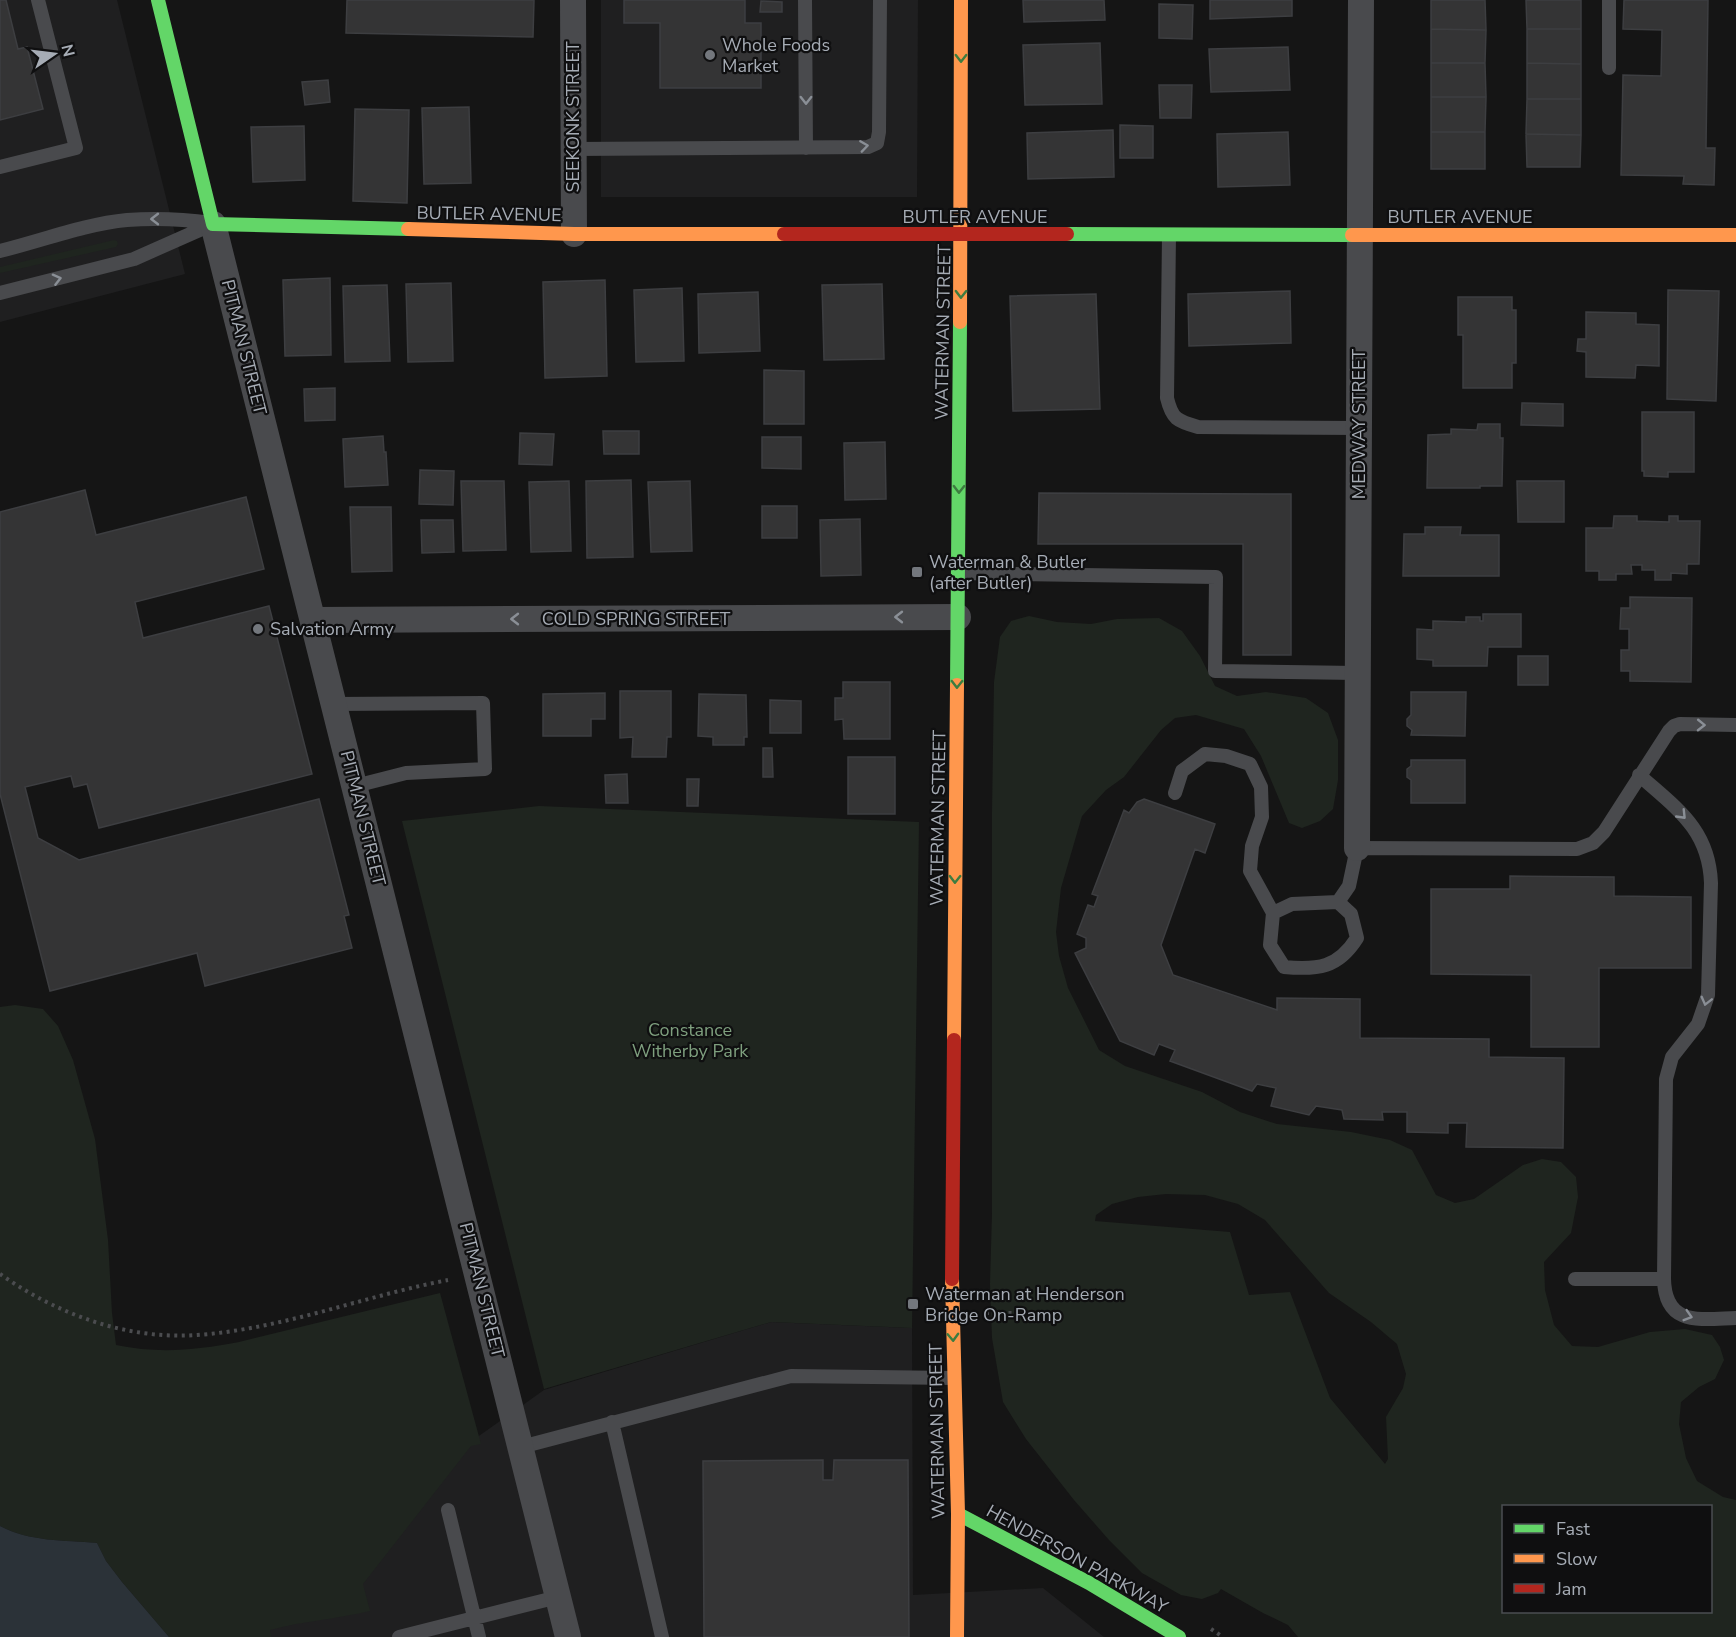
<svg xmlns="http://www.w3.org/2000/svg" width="1736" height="1637" viewBox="0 0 1736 1637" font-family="'Nunito Sans',sans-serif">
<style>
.built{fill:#1f1f20}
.green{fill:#1f251f;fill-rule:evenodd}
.water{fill:#2b3238}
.building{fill:#343435;stroke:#3d3e41;stroke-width:1.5}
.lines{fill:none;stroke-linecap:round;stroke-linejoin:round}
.path{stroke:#4b4c4f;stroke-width:4;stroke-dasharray:3 4.5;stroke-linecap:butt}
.lane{stroke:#494a4d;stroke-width:14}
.street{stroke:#494a4d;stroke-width:26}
.fast{stroke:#63d668;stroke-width:14}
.slow{stroke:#ff974d;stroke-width:14}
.jam{stroke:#b3261e;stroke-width:14}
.oneway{stroke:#3d7c40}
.oneway2{stroke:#8a8f96}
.poi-dot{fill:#73777d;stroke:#0f0f10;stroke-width:2}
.labels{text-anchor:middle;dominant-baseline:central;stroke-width:4.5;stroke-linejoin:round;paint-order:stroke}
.poi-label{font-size:18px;fill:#a6acb5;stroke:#0f0f10;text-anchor:start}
.street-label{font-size:18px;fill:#a6acb5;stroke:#0f0f10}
.park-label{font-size:18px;fill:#7e9f7e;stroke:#0f0f10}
</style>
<rect width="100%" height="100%" fill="#151515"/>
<path class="built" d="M0 0H117L185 274 0 322Z
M601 0H918L917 197H601Z
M771 1322 912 1328 913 1595 1043 1588 1104 1637H260L476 1438 544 1390Z"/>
<path class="green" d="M114 240 117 241 118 244 116 247 0 273V267Z
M1029 616 1057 622 1091 624 1117 619 1159 618 1182 631 1200 656 1215 686 1237 696 1266 692 1306 698 1328 713 1338 740V780L1333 809 1320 821 1302 828 1289 823 1261 756 1244 729 1196 715 1175 718 1161 730 1124 777 1106 790 1082 816 1061 888 1056 932 1059 956 1068 988 1099 1050 1125 1066 1202 1092 1240 1112 1277 1124 1351 1132 1390 1140 1412 1150 1436 1195 1455 1203 1474 1199 1523 1165 1542 1159 1561 1162 1576 1177 1578 1197 1571 1233 1544 1262 1545 1290 1554 1325 1572 1346 1598 1347 1650 1332 1685 1329 1712 1335 1720 1347 1724 1360 1715 1379 1699 1387 1681 1402 1679 1424 1686 1458 1697 1481 1723 1497 1736 1500V1637H1298L1288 1625 1263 1613 1221 1589 1218 1593 1202 1599 1181 1595 1142 1573 1109 1540 1074 1500 1026 1439 1003 1402 992 1338 990 1284 992 1213V813L994 682 1000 637 1011 621ZM1166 1194 1205 1195 1238 1204 1265 1220 1329 1293 1371 1322 1397 1344 1406 1374 1403 1388 1386 1417 1388 1459 1385 1464 1330 1398 1290 1292 1249 1295 1230 1232 1095 1221 1096 1215 1112 1204 1138 1197ZM1504 1506H1710V1612H1504Z
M539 806 919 822 912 1328 771 1322 544 1389 402 821Z
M15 1005 43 1009 58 1026 73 1060 95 1139 108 1240 112 1313 116 1345C159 1354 197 1350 239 1342L440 1293 481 1444 471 1446 363 1584 370 1611C337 1619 303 1621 270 1630L271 1637H169L122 1582 106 1561 97 1543C64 1540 30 1542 0 1526V1007Z"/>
<path class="water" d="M0 1526C30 1542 64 1540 97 1543L106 1561 122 1582 169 1637H0Z"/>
<path class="building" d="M0 0H6L18 49 27 47 43 109 0 120Z
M347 0H534L533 37 346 33Z
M624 0H745V23H761V88H660V23H624Z
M1023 0H1104L1105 20 1024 22Z
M1210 0H1292V16L1210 19Z
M1431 0H1485L1486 30 1431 29Z
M1526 0H1581V29H1527Z
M1624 0H1708L1706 148H1715L1714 185 1683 184 1684 176 1621 175 1623 75 1661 76 1662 30 1623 29Z
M761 1 782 2V12H760Z
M1159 4 1193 5 1192 39 1159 38Z
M1431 29 1486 30 1485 63H1431Z
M1527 29H1581V64L1527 63Z
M1100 43 1102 104 1025 105 1023 45Z
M1288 47 1290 90 1211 92 1209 49Z
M1431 63H1485L1486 97H1431Z
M1527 63 1581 64V99H1527Z
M328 80 330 102 305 105 302 82Z
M1159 85H1192L1191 118H1160Z
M1431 97H1486L1485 132H1431Z
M1527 99H1581V135L1526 134Z
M469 107 471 183 424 184 422 108Z
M355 109 409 110 407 203 353 201Z
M1120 125 1153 126V158H1120Z
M304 126 305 180 253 182 251 127Z
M1113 130 1114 177 1028 179 1027 133Z
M1288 132 1290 185 1218 187 1217 134Z
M1431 132H1485V169H1431Z
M1526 134 1581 135 1580 167H1527Z
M330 278 331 355 285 356 283 280Z
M605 280 607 376 545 378 543 282Z
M451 283 453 361 408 362 406 284Z
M882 284 884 359 824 360 822 285Z
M387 285 390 361 345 362 343 286Z
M682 288 684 361 636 362 634 290Z
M1668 290 1719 291 1716 401 1667 399Z
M1290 291 1291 343 1189 346 1188 294Z
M758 292 760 351 699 353 698 294Z
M1096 294 1100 409 1013 411 1010 296Z
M1458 297H1512V310H1516V363H1512V388H1463V335H1458Z
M1586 312 1636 313V324L1659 325V366L1636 365 1635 378 1586 377V352L1577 351 1578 339H1586Z
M764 370 804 371V424H764Z
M335 388V420L305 421 304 389Z
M1522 403 1563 404V426L1521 425Z
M1642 412H1694V472H1668V477L1644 476V471H1642Z
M1478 424H1500V438H1503L1502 486H1480V488H1427L1428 435 1451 434V429L1477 430Z
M603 431H639V454H604Z
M520 433 554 434 552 465 519 464Z
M383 436 384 452H386L388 485 345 487 343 439Z
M762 437H801V469L762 468Z
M885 442 886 499 845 500 844 443Z
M420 470 454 471 453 505 419 504Z
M631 480 633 557 587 558 586 481Z
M461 481H504L506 550 463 551Z
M569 481 571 551 531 552 529 482Z
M690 481 692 551 651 552 648 482Z
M1517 481H1564V522H1518Z
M85 490 96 535 246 497 264 569 135 602 143 638 269 606 312 774 99 828 87 784 74 787 71 776 25 787 38 838 79 860 319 799 349 915 344 916 352 948 205 986 197 953 50 991 0 794V512Z
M1039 493 1291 494V655H1243V544H1038Z
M762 506H797V538H762Z
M350 507H391L392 571 352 572Z
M1614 516H1637V521L1669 522V516H1678V521H1700L1699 564H1687V574L1671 573V580H1655V570H1642V565H1631L1632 574H1616V580H1599V571H1586V528H1613Z
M860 519 861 575 821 576 820 520Z
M421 520H453L454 552 422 553Z
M1425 527H1461L1460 535H1499V576H1403L1404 534H1425Z
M1630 597 1692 598 1691 682 1630 681V671H1621V650H1629V629H1620L1621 608H1630Z
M1483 614H1521V647H1488L1487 666H1433V660L1417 659V629L1433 630V621L1466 622V617H1480V621H1483Z
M1518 656H1548V685H1518Z
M843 682H890V739H844L843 719 835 720V698H843Z
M620 691H671V737H667L666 757H632L633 737 620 738Z
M1411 692H1466L1465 736 1411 735 1412 730 1407 726V719L1411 715Z
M605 693V719H591V736H543V694Z
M699 694 746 695 747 737H744V745H713V737L698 736Z
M770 700 801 701V733H770Z
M763 748H772L773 777H763Z
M848 757H895V814H848Z
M1411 760H1465V803H1411V780L1407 777V769L1411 766Z
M627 774 628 803H606L605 775Z
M687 779H699L698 806H687Z
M1144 799 1215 824 1205 853 1195 849 1161 945 1173 975 1277 1010V998L1360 999V1038L1489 1039V1057L1564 1058 1563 1148 1466 1147 1467 1123H1448V1133L1407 1132V1112H1382L1383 1120 1344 1119 1342 1110 1316 1106 1309 1115 1271 1106 1276 1088 1257 1084 1252 1091 1170 1061 1175 1050 1159 1044 1154 1055 1120 1041 1075 953 1086 948V938L1077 934 1088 905 1094 907 1098 896 1092 894 1124 810 1129 813 1137 802Z
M1510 876 1614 877V896L1691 897V968H1599V1047H1531V975L1431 974V889H1510Z
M823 1460V1480H833L834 1460H908L909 1637H704L703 1461Z"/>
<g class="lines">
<path class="path" d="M0 1274C57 1314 126 1340 197 1335 283 1329 364 1296 448 1280
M986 1313H1032
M1211 1629 1223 1637"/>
<path class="lane" d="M805 0 806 148
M1609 0V68
M573 149 868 147 877 143 879 132 880 0
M0 167 76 148 38 0
M1169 235 1167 398C1172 419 1177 421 1198 427L1359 428
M0 251C41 241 85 224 127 220 155 218 183 219 211 223
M0 293 134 259 213 224
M958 573 1216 577 1215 671 1357 673
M334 704 483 703 485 769 406 773 355 786
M1175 793 1182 771 1205 754 1226 756 1250 764 1261 787 1262 817 1252 846 1250 871 1273 913
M1338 902 1349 886 1357 848 1577 849 1593 843 1604 832 1669 731 1674 726 1680 724 1736 725
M1338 902 1351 914 1357 938C1338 968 1318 970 1284 967L1270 945 1273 913 1292 904Z
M1575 1279H1664L1666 1079 1672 1057 1698 1024 1708 995 1711 883C1709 829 1676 808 1639 775
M1664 1279C1665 1327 1701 1319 1736 1318
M612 1422 662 1637
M521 1447 791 1376 954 1378
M448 1510 479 1637
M399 1637 558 1597"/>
<path class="street" d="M573 0 574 234
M213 224 568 1637
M313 620 958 617
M1357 848 1361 0"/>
<path class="fast" d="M158 0 213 224 408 229
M1067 234 1352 235
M957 685 960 322
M958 1514 1089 1583 1179 1637"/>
<path class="slow" d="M408 229 574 234H784
M1352 235H1736
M960 322 961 0
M954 1040 957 685
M952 1279 958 1514 957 1637"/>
<path class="jam" d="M784 234H1067
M952 1279 954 1040"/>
</g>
<defs><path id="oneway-chevron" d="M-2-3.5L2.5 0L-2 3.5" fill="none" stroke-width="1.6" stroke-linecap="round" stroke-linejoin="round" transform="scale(1.5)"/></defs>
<g class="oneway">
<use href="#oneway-chevron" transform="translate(961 58) rotate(90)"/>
<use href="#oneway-chevron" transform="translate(961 294) rotate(91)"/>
<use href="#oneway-chevron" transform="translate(959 489) rotate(91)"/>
<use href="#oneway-chevron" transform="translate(957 684) rotate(91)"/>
<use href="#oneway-chevron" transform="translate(955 879) rotate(91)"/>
<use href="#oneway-chevron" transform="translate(953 1337) rotate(88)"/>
</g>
<g class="oneway2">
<use href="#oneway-chevron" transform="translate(806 100) rotate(90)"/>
<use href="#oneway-chevron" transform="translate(864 146) rotate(-8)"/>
<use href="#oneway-chevron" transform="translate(155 219) rotate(-180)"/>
<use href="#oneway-chevron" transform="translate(57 279) rotate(-14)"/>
<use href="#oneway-chevron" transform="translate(899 617) rotate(180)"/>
<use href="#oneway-chevron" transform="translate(515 619) rotate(180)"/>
<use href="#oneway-chevron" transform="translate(1701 725) rotate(1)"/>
<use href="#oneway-chevron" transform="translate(1682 815) rotate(46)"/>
<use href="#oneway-chevron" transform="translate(1706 1001) rotate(104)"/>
<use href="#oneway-chevron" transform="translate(1688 1316) rotate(17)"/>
</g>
<g class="poi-dot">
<circle cx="710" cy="55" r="6"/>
<rect x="911" y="566" width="12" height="12" rx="3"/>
<circle cx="258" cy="629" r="6"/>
<rect x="907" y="1298" width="12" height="12" rx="3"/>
</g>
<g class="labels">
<g class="poi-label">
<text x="722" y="45">Whole Foods<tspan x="722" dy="21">Market</tspan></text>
<text x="929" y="562">Waterman &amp; Butler<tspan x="929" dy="21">(after Butler)</tspan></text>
<text x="270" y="629">Salvation Army</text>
<text x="925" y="1294">Waterman at Henderson<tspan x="925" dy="21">Bridge On-Ramp</tspan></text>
</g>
<g class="street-label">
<text transform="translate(573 117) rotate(-90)">SEEKONK STREET</text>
<text transform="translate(489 214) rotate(1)">BUTLER AVENUE</text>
<text x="975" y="217">BUTLER AVENUE</text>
<text x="1460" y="217">BUTLER AVENUE</text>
<text transform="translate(943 332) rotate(-89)">WATERMAN STREET</text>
<text transform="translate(244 347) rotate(76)">PITMAN STREET</text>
<text transform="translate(1359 424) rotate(-90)">MEDWAY STREET</text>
<text x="636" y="619">COLD SPRING STREET</text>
<text transform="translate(363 818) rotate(76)">PITMAN STREET</text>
<text transform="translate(938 818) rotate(-89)">WATERMAN STREET</text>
<text transform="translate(482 1290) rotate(76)">PITMAN STREET</text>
<text transform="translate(937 1431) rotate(-91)">WATERMAN STREET</text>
<text transform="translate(1077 1559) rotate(29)">HENDERSON PARKWAY</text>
</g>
<g class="park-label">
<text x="690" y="1030">Constance<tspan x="690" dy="21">Witherby Park</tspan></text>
</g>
</g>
<rect x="1502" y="1505" width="210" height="108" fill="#0f0f10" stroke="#4b4e52" stroke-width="1.5"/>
<rect x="1514" y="1524" width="30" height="9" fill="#63d668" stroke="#4b4e52" stroke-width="1.5"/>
<text x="1556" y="1535" font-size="18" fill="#a6acb5">Fast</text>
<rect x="1514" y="1554" width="30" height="9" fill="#ff974d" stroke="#4b4e52" stroke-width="1.5"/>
<text x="1556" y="1565" font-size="18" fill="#a6acb5">Slow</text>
<rect x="1514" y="1584" width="30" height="9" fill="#b3261e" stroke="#4b4e52" stroke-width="1.5"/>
<text x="1556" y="1595" font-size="18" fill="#a6acb5">Jam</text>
<g transform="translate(54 54) rotate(76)" stroke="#0f0f10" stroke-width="4.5" paint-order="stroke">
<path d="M0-4.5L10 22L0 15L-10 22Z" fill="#a6acb5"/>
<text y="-9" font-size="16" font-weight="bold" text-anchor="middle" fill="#a6acb5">N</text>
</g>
</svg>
